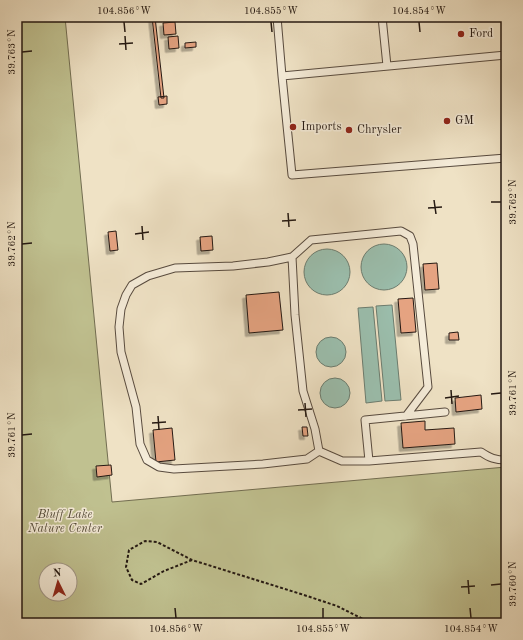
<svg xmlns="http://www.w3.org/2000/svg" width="523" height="640" viewBox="0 0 523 640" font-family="'Old Standard TT',serif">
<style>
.green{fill:#c0c190;stroke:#726d51;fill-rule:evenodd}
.water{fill:#9bbfae;stroke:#6c7d70}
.building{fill:#e5a381;stroke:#251912;filter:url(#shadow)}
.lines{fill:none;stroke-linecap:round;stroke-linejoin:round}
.service-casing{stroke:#584b3f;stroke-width:9}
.path{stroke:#251912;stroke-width:2;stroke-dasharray:3 2;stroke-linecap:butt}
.service{stroke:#f5ecd9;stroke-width:7}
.ticks{fill:none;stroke:#251912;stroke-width:1.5}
.poi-dot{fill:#8f2418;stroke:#f5ecd9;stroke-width:1.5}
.labels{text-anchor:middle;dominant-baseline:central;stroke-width:3;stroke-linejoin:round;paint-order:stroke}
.poi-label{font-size:12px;fill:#251912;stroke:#f5ecd9;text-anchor:start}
.park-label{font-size:12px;font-style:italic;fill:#544b38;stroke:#f5ecd9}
.neatline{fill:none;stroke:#251912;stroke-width:1.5}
.ticks-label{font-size:10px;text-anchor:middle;fill:#251912}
</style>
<defs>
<filter id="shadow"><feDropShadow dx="-3.5" dy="3.5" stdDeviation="0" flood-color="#0004"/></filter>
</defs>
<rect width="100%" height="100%" fill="#efe2c5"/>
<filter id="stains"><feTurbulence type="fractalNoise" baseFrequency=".005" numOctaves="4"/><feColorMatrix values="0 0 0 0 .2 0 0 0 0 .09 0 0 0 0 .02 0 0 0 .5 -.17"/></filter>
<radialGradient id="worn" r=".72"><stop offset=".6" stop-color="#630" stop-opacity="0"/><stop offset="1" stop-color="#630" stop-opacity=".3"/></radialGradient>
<path class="green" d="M17 17H65L112 502 506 467V623H17ZM46 570H70V594H46Z"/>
<path class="water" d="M361 267a23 23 0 1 1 46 0a23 23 0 1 1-46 0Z
M304 272a23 23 0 1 1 46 0a23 23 0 1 1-46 0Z
M392 305 401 400 385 401 376 306Z
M373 307 382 401 366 403 358 308Z
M316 352a15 15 0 1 1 30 0a15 15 0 1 1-30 0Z
M320 393a15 15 0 1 1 30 0a15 15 0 1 1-30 0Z"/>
<path class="building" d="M152 17H155L164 98H161Z
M175 22 176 34 164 35 163 23Z
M178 36 179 48 169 49 168 37Z
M196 42V47L185 48V43Z
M167 96V104L159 105 158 97Z
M116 231 118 250 110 251 108 232Z
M212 236 213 250 201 251 200 237Z
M437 263 439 289 425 290 423 264Z
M279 292 283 330 249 333 246 295Z
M413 298 416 332 401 333 398 299Z
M458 332 459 340H449V333Z
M481 395 482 409 456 412 455 398Z
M425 421V430L454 428 455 444 403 448 401 423Z
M302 427H307L308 436H303Z
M172 428 175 460 156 462 153 430Z
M111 465 112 475 97 477 96 466Z"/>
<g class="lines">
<g class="service-casing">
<path id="service" d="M277 17 282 76 506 55
M382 17 387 66
M505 17 506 30
M282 76 292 175 506 158
M292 257 311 240 401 231 410 236 413 244 428 387 406 416
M445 412 365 420 369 461 481 452C490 458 495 460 506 460
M319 451 307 459 263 464 174 469 159 467 147 460 140 444 136 407 121 352 119 327 121 309 126 295 132 285 148 276 175 268 233 266 268 262 292 257 295 315 303 391 315 429 319 451 342 461H369"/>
</g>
<path class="path" d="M192 560 164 571 141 584 132 580 126 567 129 550 145 541 157 542 192 560 301 594 337 606 371 623"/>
<use href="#service" class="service"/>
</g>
<path class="ticks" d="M124 22 125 32M271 22 272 32M419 22 420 32M125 36 126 50M119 44 133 43M22 52 32 51M434 200 436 214M491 202H501M428 208 442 207M288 213 289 227M282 221 296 220M142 226 143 240M135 234 149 232M22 244 32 243M451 390 452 404M491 394 501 393M445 398 459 396M305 403 306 417M298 410 312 409M158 416 159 430M152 423 166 422M22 435 32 434M468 580 469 594M491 585 501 584M461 587 475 586M175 608 176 618M323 608V618M470 608 471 618"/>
<g class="poi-dot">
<circle cx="461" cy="34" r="4"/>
<circle cx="447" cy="121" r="4"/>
<circle cx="293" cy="127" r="4"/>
<circle cx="349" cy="130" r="4"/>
</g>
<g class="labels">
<g class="poi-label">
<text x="469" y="34">Ford</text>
<text x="455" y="121">GM</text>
<text x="301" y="127">Imports</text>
<text x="357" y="130">Chrysler</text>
</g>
<g class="park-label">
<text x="65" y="515">Bluff Lake<tspan x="65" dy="14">Nature Center</tspan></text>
</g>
</g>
<rect width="523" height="640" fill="none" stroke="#efe2c5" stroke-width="44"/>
<g transform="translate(58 582) rotate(355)"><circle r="19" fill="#f5ecd9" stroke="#a29889"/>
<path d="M0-3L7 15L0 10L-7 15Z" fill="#8f2418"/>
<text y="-6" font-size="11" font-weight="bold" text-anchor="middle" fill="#251912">N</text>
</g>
<rect x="22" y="22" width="479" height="596" class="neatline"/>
<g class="ticks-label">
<text x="124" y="14">104.856°W</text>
<text x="271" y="14">104.855°W</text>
<text x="419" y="14">104.854°W</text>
<text transform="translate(11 52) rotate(-90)" y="4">39.763°N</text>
<text transform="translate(512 202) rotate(-90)" y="4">39.762°N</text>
<text transform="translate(11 244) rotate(-90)" y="4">39.762°N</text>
<text transform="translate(512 393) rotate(-90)" y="4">39.761°N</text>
<text transform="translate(11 435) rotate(-90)" y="4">39.761°N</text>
<text transform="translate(512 584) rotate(-90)" y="4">39.760°N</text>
<text x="176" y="632">104.856°W</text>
<text x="323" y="632">104.855°W</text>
<text x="471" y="632">104.854°W</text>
</g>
<rect width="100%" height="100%" filter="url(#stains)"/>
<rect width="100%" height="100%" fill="url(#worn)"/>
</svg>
